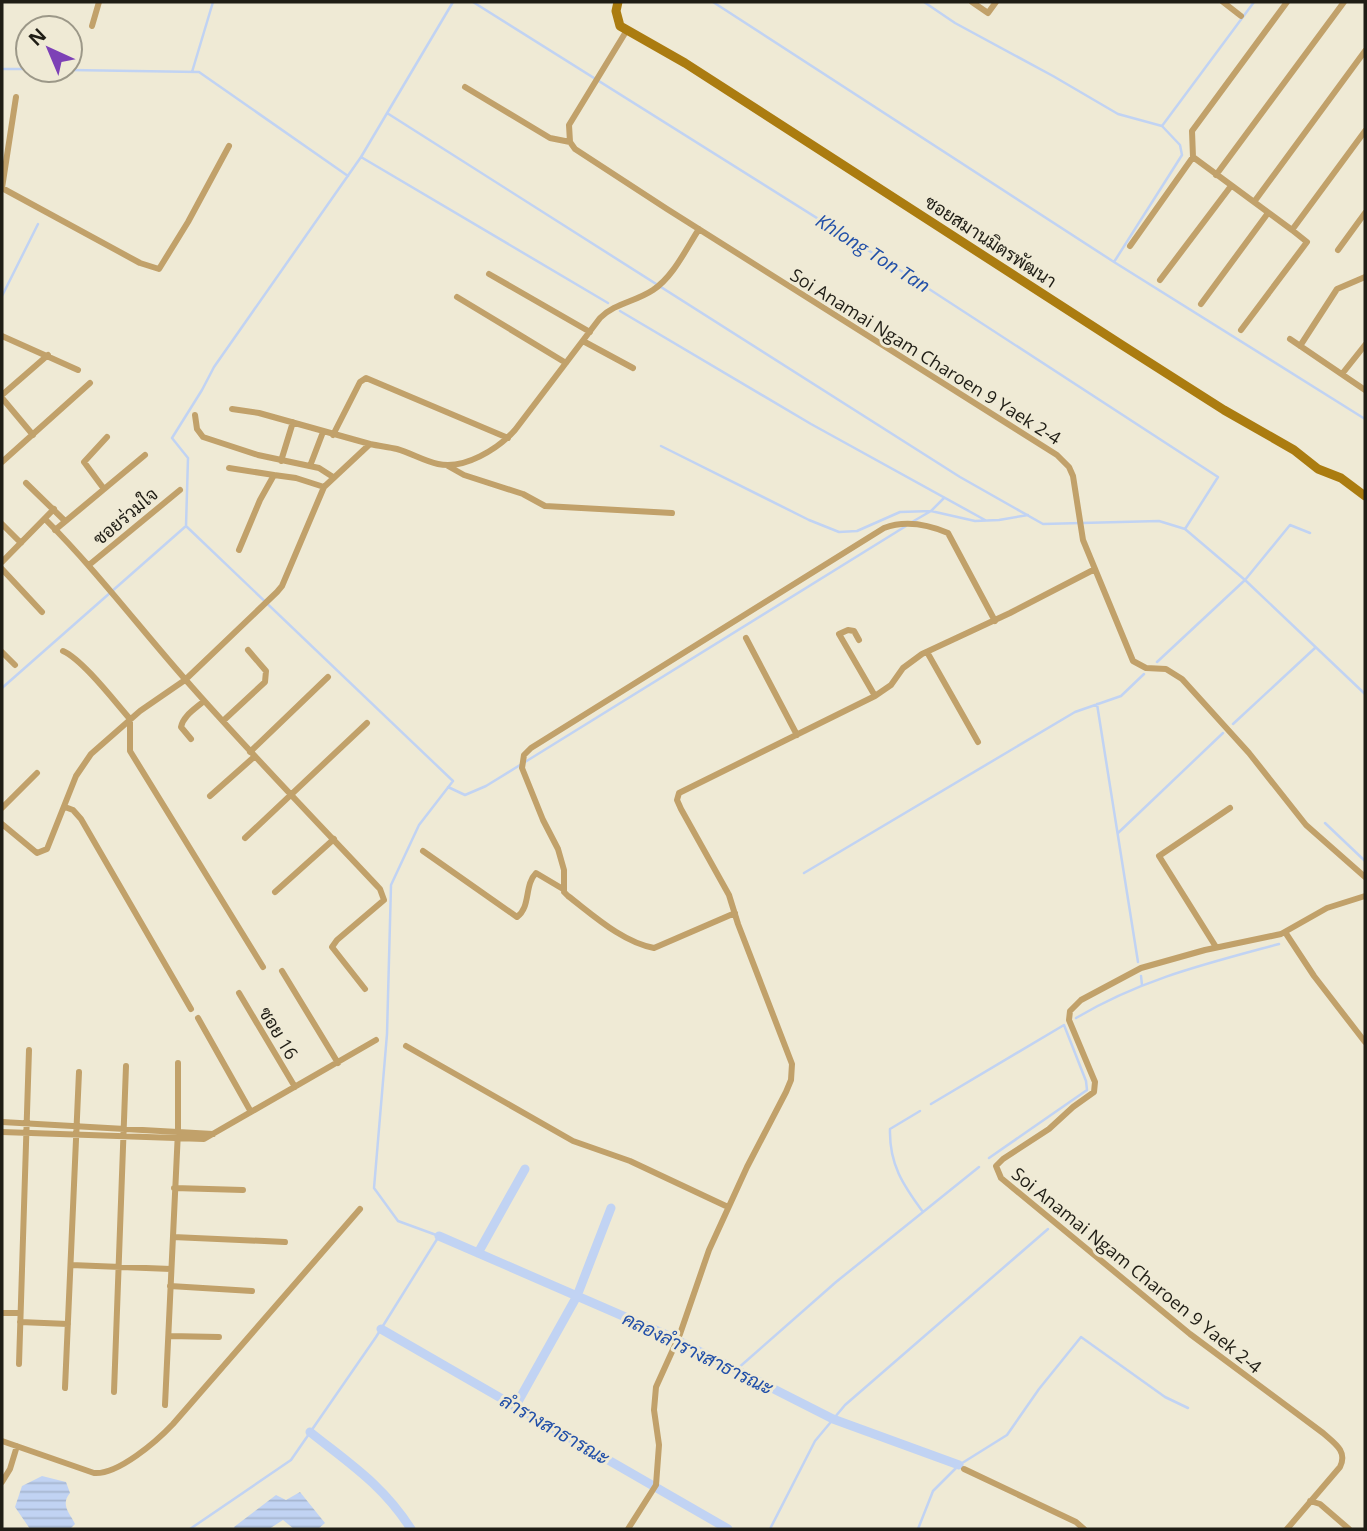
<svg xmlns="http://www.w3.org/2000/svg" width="1367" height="1531" viewBox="0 0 1367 1531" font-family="'Open Sans',Sarabun,sans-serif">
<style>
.water{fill:url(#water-rules)}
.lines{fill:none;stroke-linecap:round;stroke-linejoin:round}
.stream{stroke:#c1d3f3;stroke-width:2.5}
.canal{stroke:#c1d3f3;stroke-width:9}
.street{stroke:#c1a16a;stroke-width:6}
.secondary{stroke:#ab7c10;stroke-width:9}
.labels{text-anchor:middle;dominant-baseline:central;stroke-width:6;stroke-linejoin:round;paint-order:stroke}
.street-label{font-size:18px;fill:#1f1d15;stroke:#efead5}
.water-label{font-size:19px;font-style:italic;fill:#214fa8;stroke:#efead5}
</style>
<defs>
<pattern id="water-rules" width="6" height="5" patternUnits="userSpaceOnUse" patternTransform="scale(1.75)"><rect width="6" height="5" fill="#c1d3f3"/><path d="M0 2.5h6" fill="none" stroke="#a5b5cf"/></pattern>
</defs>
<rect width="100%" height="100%" fill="#efead5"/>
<path class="water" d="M42 1476 66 1482 70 1493C60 1505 70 1513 75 1524L70 1529H30L15 1507 22 1486Z
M300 1492 325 1523 318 1529H294L283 1520 269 1529H235L234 1527 276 1495 286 1500Z"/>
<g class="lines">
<path class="stream" d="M473 2 906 274 1218 477 1185 529 1245 580 1365 694
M713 2 1114 262 1365 419
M924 2 955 23 1053 76 1118 114 1162 126 1180 145 1182 155 1114 262
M2 69H28
M70 70 199 72 348 176
M192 72 213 2
M387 113 960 477 1043 524 1159 521 1185 529
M1162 126 1254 2
M361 157 608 303
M2 296 38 224
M620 311 811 424 985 520
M661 446 809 520 839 532 857 531 900 512 931 511 975 521 999 520 1028 515
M912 522 931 511 944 498
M186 526 453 781 419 825 391 885 387 1034 374 1188 398 1221 439 1236 376 1337 291 1460 190 1529
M1157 662 1245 580 1290 525 1310 533
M2 688 186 526 188 458 172 438 202 390 214 367 361 157 453 2
M1097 704 1138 962
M1233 724 1315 648
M525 762 906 526
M448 787 465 795 486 786 520 765
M1325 823 1365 861
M1118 833 1223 733
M804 873 1075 712 1121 696 1144 674
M1141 976 1142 985
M1076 1018C1142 979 1205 964 1279 944
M931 1104 1064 1025 1086 1081 1087 1090 989 1158
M920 1111 890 1129C889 1164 903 1185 923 1212
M736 1370 836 1282 979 1167
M770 1529 815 1441 845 1405 1048 1229
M918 1529 933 1491 959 1465 1007 1435 1039 1389 1081 1337 1165 1397 1188 1408"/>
<path class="canal" d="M439 1236 669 1336 833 1419 959 1465
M478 1253 525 1169
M381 1329 728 1529
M515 1407 577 1296 611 1208
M310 1432C350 1464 383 1485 411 1529"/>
<path class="street" d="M972 2 988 13 996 2
M1223 2 1241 16
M92 26 99 2
M627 30 569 125 570 142 575 149 667 209 1057 455 1069 467 1073 476 1083 540 1133 661 1146 668 1166 669 1182 679 1249 753 1306 825 1365 877
M465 87 550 138 570 142
M1193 157 1192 131 1287 2
M1216 175 1344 2
M2 188 140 263 159 269 188 222 229 146
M2 188 16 97
M1254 202 1365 51
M1292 230 1365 131
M1130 246 1193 157 1292 230 1307 242 1241 330
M1338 250 1365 213
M489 274 590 332
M1160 280 1231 186
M457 297 566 363
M1201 304 1268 213
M2 336 78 370
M1290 339 1365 390
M583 341 633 368
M1300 346 1337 289 1365 277
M1342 374 1365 345
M2 395 48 355
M2 398 33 435
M232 409 259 413 370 444
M195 415 197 429 203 437 258 455 319 468 333 477
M333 435 360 382 366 378 508 438
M281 461 293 422
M2 462 90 383
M310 466 323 432
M448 466 464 475 523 494 545 506 672 513
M229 468 274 475
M26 483 65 521
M104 489 84 462 107 437
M45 519C98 572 142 631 192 687 253 756 317 822 380 889L384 900 337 940 332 947 365 989
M2 524 21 543
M55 530 145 455
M239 550 260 500 274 475 296 478 324 487
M2 562 54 509
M89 565 180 490
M2 569 42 612
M746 638 797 735
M859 640 854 631 848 630 839 634 875 696
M63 651C83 660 115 702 130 719V751L263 967
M2 652 15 665
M927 652 978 742
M223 721 265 682 266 671 248 650
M191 739 181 727C183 716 195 709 204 701
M250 752 328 677
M210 796 254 757
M65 807 73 810 81 819 191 1009
M2 808 37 773
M2 824 37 853 47 849 76 776 91 754 140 711 185 680 277 592 282 586 324 487 370 444C379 446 388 447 397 449 411 453 424 461 438 464 464 470 498 449 515 430L600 318C615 303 635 302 653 290 673 277 686 249 699 229
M245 838 367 723
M423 851 517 917C531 907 524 885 536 873L563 889
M275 892 334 839
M735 913 654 948C622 942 593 915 568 896L564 892V870L558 849 543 820 522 768 524 755 531 748 884 528C905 520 927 524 948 533L995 621
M1285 932 1314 976 1365 1042
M1216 947 1159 856 1230 808
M282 971 338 1063
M239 993 295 1087
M198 1018 251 1112
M406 1046 573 1141 630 1161 728 1207
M2 1122 213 1134
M2 1132 204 1139 376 1040
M174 1188 243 1190
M173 1237 285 1242
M71 1265 171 1269
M170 1286 252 1291
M2 1313H19
M20 1322 68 1324
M169 1336 219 1337
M19 1364 29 1050
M65 1388 79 1072
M114 1392 126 1066
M165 1405 178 1131V1063
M2 1441 94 1473C118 1475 157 1441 173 1424L360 1209
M964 1469 1076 1522 1084 1529
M2 1482 10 1469 17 1446
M1310 1501 1320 1504 1349 1529
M628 1529 656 1485 659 1445 654 1410 656 1387 680 1334 709 1250 747 1167 786 1092 791 1080 792 1064 738 924 729 895 681 809 677 800 679 793 875 696 891 685 903 668 922 654 1010 613 1095 569
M1287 1529 1340 1467C1348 1451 1334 1443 1323 1433L1190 1334 1001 1178 996 1166 1003 1159 1049 1129 1073 1107 1094 1092 1095 1082 1069 1020 1070 1011 1081 1000 1141 968 1205 950 1281 934 1327 908 1365 896"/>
<path class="secondary" d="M618 2 616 11 620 26 685 63 1122 345 1224 410 1294 450 1318 469 1341 478 1365 496"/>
</g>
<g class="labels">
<g class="street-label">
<text transform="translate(991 241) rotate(33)">ซอยสมานมิตรพัฒนา</text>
<text transform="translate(926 356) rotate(32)">Soi Anamai Ngam Charoen 9 Yaek 2-4</text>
<text transform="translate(125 516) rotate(-40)">ซอยร่วมใจ</text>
<text transform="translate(279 1033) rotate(59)">ซอย 16</text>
<text transform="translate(1137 1270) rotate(39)">Soi Anamai Ngam Charoen 9 Yaek 2-4</text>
</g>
<g class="water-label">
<text transform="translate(873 253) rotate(32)">Khlong Ton Tan</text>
<text transform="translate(698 1353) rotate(26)">คลองลำรางสาธารณะ</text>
<text transform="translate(555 1429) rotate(30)">ลำรางสาธารณะ</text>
</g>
</g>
<rect width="1367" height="1531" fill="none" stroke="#1f1d15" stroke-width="7"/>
<g transform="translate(49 49) rotate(316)"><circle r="33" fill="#efead5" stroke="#9c9888" stroke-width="2"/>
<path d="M0-5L12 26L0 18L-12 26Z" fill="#7d41b6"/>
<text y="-10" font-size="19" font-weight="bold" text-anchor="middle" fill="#1f1d15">N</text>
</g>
</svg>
